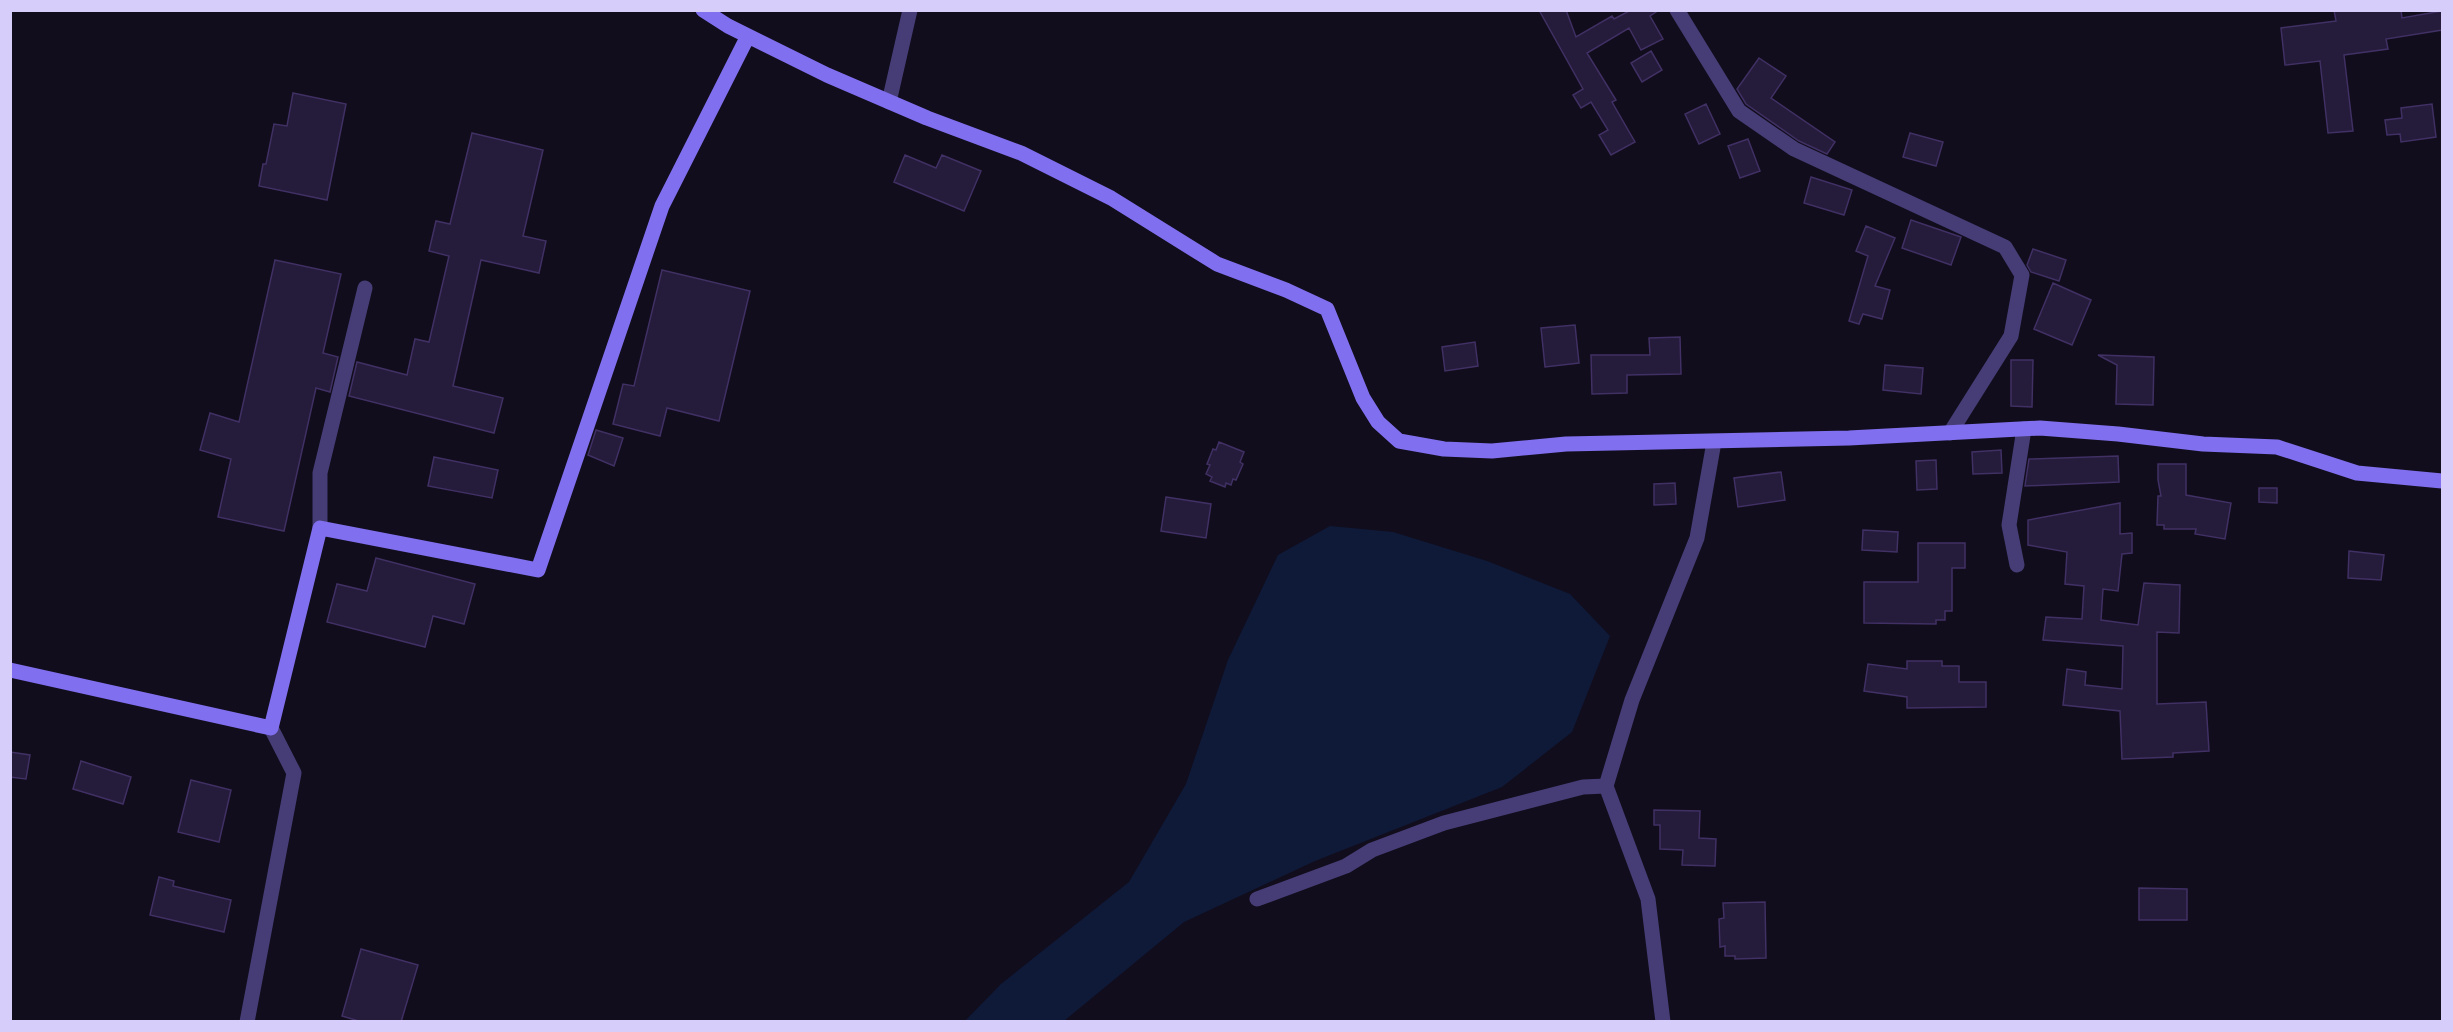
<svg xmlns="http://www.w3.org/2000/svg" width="2453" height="1032" viewBox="0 0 2453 1032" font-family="Raleway,sans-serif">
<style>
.water{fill:#0f1a39}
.building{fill:#251b3a;stroke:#403064;stroke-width:1.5}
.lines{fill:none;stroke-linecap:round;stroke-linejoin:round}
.street{stroke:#463d76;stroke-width:15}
.secondary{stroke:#806fef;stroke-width:15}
</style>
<rect width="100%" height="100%" fill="#110d1c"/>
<path class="water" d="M1330 526 1393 532 1487 561 1570 594 1610 636 1572 732 1502 787 1315 861 1184 922 1064 1021H965L1001 984 1129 882 1186 784 1228 660 1278 555Z"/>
<path class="building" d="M1539 10H1566L1576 37 1612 16 1614 19 1631 10H1659L1650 16 1663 39 1641 50 1629 28 1587 53 1616 100 1612 102 1635 142 1611 155 1599 135 1608 130 1591 102 1581 108 1573 95 1583 89Z
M2334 10H2401L2402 18 2442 11V30L2386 39 2388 49 2344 55 2353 131 2328 133 2320 61 2285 65 2281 28 2336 21Z
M1651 51 1662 70 1642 82 1631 63Z
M1759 58 1786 76 1771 98 1835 142 1827 154 1799 141 1746 104 1737 89Z
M293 93 346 104 327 200 259 186 263 164H266L274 124 287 126Z
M1706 104 1720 134 1699 144 1685 114Z
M2432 104 2436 137 2401 142 2400 134 2387 135 2385 120 2402 118 2401 108Z
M472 133 543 150 523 236 546 241 539 273 481 260 453 386 503 398 494 433 349 396 357 362 407 375 415 339 429 342 449 256 429 251 436 221 450 224Z
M1910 133 1943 142 1936 166 1903 157Z
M1748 139 1760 171 1740 178 1728 146Z
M905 155 936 168 942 155 981 171 964 211 894 182Z
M1811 177 1852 190 1844 215 1804 203Z
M1911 220 1961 237 1951 265 1902 248Z
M1866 226 1895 238 1875 286 1890 290 1882 319 1863 314 1859 324 1849 321 1868 256 1856 251Z
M2033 249 2066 260 2059 281 2031 272 2027 265Z
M275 260 341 274 323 353 338 357 330 392 316 388 284 531 218 517 231 459 200 450 210 413 239 422Z
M662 270 750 291 719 421 667 408 660 436 613 424 623 384 634 386Z
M2053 283 2091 300 2072 345 2034 329Z
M1575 325 1579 363 1545 367 1541 328Z
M1680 337 1681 374 1627 375V393L1592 394 1591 355H1650L1649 338Z
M1475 342 1478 366 1445 371 1442 347Z
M2098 355 2154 357 2153 405 2116 404 2117 365Z
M2011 360H2033L2032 407 2011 406Z
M1885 365 1923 368 1921 394 1883 390Z
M596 430 623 438 614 466 588 455Z
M1219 442 1244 452 1240 462 1243 464 1236 480 1233 479 1231 485 1226 483 1225 487 1210 481 1212 477 1206 474 1210 465 1207 464 1213 449 1216 450Z
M2001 450 2002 473 1973 474 1972 452Z
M2118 456 2119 482 2025 486 2029 459Z
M434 457 498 470 492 498 428 486Z
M1936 460 1937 489 1917 490 1916 461Z
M2158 464H2186V495L2231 503 2225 539 2195 534 2196 529H2164V525H2157L2158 496H2161L2158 480Z
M1781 472 1785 500 1738 507 1734 478Z
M1675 483 1676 504 1654 505V484Z
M2259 488H2277V503L2259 502Z
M1166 497 1211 504 1206 538 1161 531Z
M2120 503V534L2132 533V553L2122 554 2118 591 2103 589 2101 620 2138 625 2144 583 2180 585 2179 633 2157 632V704L2206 702 2209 751 2173 753V757L2122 759 2120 711 2063 705 2067 669 2086 672 2085 685 2122 689 2123 646 2043 640 2046 617 2082 619 2084 586 2065 584 2067 552 2028 545V520Z
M1863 530 1898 532 1897 552 1862 550Z
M1918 543H1965V568H1952V611H1945V620H1936V624L1864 623V582H1918Z
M2349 551 2384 555 2381 580 2348 578Z
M376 558 475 584 464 624 433 616 425 647 327 622 337 584 367 591Z
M1907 661H1942V666H1959V682H1986V707L1907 708V697L1864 691 1868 664 1907 669Z
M10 752 30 755 26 779 10 777Z
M81 761 131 777 123 804 73 789Z
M191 780 231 790 219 842 178 832Z
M1654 810 1700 811 1699 838 1716 839 1715 866 1682 865 1683 850 1660 849V825H1654Z
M159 877 174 881 173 886 231 900 224 932 150 915Z
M2139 888 2187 889V920H2139Z
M1765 902 1766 958 1735 959V956H1725V946L1720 947 1719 919 1724 918 1723 903Z
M361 949 418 965 401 1022H362L342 1016Z"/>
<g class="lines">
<path class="street" d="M1677 10 1739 111 1794 149 2005 247 2022 275 2011 336 1950 433
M889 102 910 10
M320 528V473L365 288
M2017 565 2009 525 2024 429
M1257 899 1346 866 1372 850 1444 823 1583 787 1606 786
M247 1022 294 773 271 728
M1663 1022 1648 899 1606 786 1632 700 1697 538 1714 442"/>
<path class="secondary" d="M703 10 728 26 827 75 927 118 1021 153 1111 198 1217 264 1286 290 1327 309 1363 398 1378 422 1399 441 1444 449 1492 451 1566 444 1849 438 2040 428 2118 434 2203 444 2277 447 2357 473 2442 481
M10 670 271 728 320 528 538 570 662 206 748 36"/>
</g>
<rect width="2453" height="1032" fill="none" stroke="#d7cdfa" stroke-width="24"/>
</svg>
